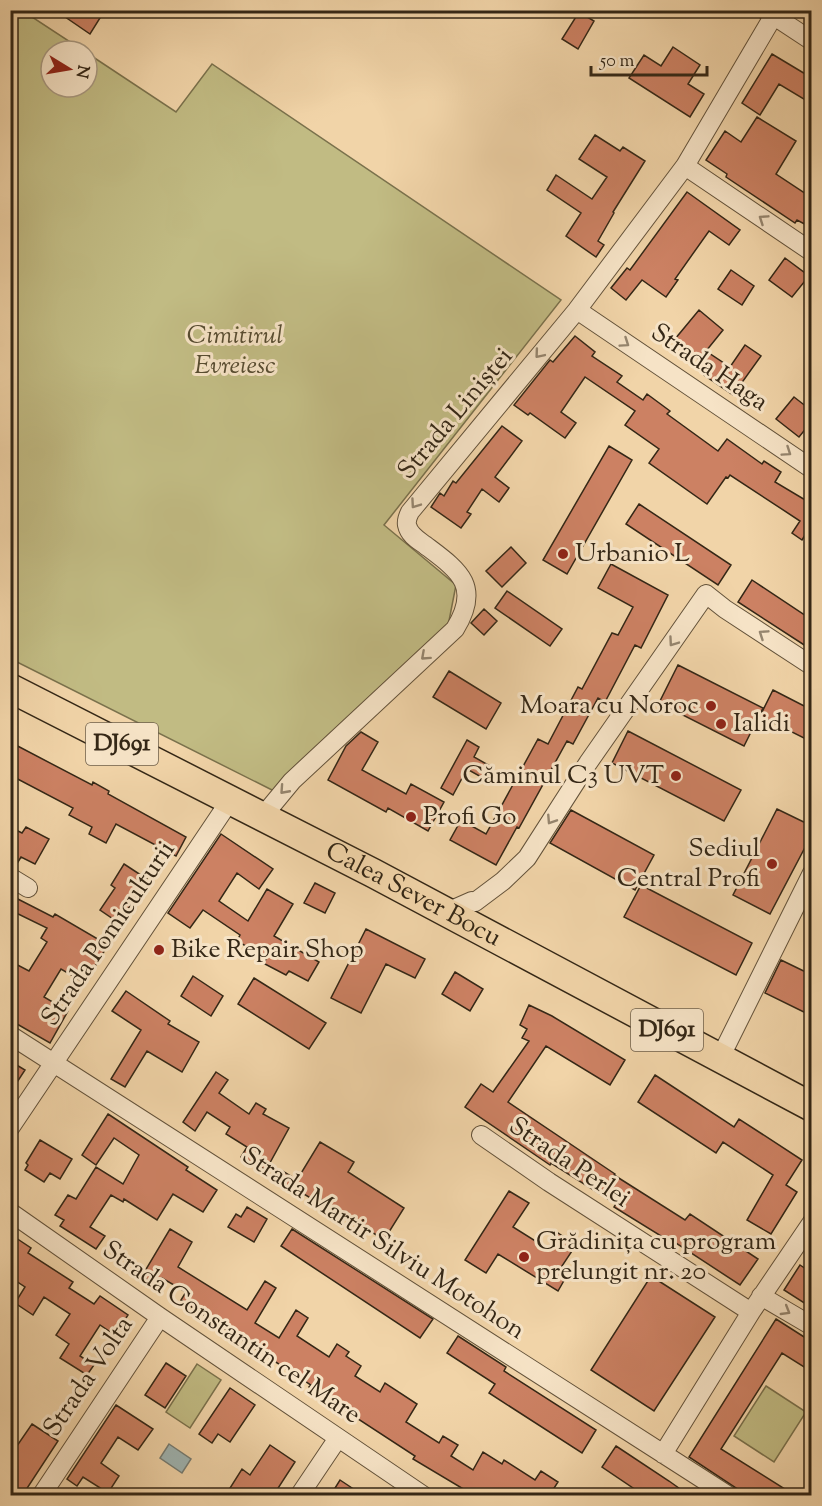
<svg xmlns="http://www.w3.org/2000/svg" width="822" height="1506" viewBox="0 0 822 1506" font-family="'Sorts Mill Goudy',serif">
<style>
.green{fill:#c1bb83;stroke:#7a714c;stroke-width:1.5}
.water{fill:#9fb5b3;stroke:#747c74;stroke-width:1.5}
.building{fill:#cc8163;stroke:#342716;stroke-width:1.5}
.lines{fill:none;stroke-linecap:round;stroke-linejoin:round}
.street-casing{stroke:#63523a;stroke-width:20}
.primary-casing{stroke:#342716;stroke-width:31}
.street{stroke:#f6e3c6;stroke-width:18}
.primary{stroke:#f1d4a8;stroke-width:28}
.oneway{stroke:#95856e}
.poi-dot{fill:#8f2418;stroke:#f6e3c6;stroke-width:2}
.labels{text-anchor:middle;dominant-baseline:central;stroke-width:6;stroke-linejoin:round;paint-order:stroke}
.shield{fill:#f6e3c6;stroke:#6e5f4b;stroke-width:1.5}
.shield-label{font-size:24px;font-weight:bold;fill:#342716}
.park-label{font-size:26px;font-style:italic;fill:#574c31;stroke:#f6e3c6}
.street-label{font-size:26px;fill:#342716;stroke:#f6e3c6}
.poi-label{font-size:26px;fill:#342716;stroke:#f6e3c6;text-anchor:start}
</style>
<rect width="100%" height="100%" fill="#f1d4a8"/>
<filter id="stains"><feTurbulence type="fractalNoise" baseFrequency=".00333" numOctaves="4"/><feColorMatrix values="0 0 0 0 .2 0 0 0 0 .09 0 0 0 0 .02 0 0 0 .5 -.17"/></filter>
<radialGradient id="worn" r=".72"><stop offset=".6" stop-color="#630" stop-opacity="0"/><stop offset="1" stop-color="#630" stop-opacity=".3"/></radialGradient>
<path class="green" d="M10 11H23L84 51H51V87H87V53L176 112 212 64 561 300 384 525 456 585 448 626 274 791 11 659Z
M197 1364 221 1380 190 1428 166 1412Z
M766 1386 806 1412 774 1462 734 1436Z"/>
<path class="water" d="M169 1444 191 1459 182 1473 160 1458Z"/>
<path class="building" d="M55 10H105L90 34Z
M579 12 594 21 578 49 562 39Z
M673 47 700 65 688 84 704 94 690 117 629 78 644 55 661 66Z
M772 54 812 78V104L779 84 760 115 742 103Z
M757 117 796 141 776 174 812 198V228L797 220 795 223 726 177 727 174 706 160 725 131 741 142Z
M595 135 620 151 623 147 645 161 613 212 614 213 598 241 604 245 596 257 566 236 581 213 547 190 556 175 592 199 607 177 579 159Z
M687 192 740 230 729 245 709 231 675 279 678 280 666 297 642 280 626 300 611 288 627 268 630 270Z
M785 258 809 276 792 297 769 280Z
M731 270 754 286 742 305 718 289Z
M699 310 723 330 706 351 730 367 745 345 761 356 733 395 704 375 709 368 675 339Z
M575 336 595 352 592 356 622 376 617 382 643 400 647 394 670 411 667 414 718 451 727 439 762 464 764 461 781 472 775 482 812 504V528L810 527 802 540 792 533 800 521 730 475 728 478 726 477 707 504 649 463 659 449 625 425 635 411 585 377 561 412 576 423 565 438 530 413 528 415 514 405 550 360 553 362Z
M794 397 812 411V421L799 437 776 419Z
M502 426 522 441 495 477 509 488 499 502 482 489 467 512 471 514 461 528 431 507 440 493 444 496 453 481 456 483Z
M609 446 632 460 567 574 543 560Z
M639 504 731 565 718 585 626 524Z
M511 547 526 563 502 587 486 571Z
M611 564 668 595 641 648 635 645 605 702 598 698 573 744 567 741 519 828 517 827 496 865 450 840 461 820 486 834 538 739 548 744 578 687 582 689 612 633 618 635 633 607 598 588Z
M752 580 812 620V650L738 602Z
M507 591 562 629 550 646 495 608Z
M484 609 497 621 484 635 471 623Z
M678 665 763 708 744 746 659 703Z
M449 671 501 703 486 729 433 697Z
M773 690 812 710V742L760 716Z
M628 731 741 790 724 821 612 763Z
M361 732 378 742 362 770 406 794 411 784 444 802 428 831 388 808 386 812 328 780 346 746Z
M467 740 479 747 474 757 490 766 483 778 467 769 453 795 441 788Z
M10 742 92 785 93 782 109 791 108 794 186 837 176 856 116 824 106 843 89 834 92 827 69 815 73 808 10 775Z
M777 809 812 826V834L770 914 733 895Z
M571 810 654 855 635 890 550 843Z
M10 827 22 833 26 827 49 839 35 864 21 857 15 867 10 866Z
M221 834 273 869 259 889 237 873 219 901 248 921 267 889 293 904 274 936 319 962 308 981 289 971 286 975 263 963 267 958 237 941 240 935 203 910 190 928 168 913Z
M124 864 147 879 119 923 100 910 115 888 111 885Z
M315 883 335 893 325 913 304 903Z
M641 885 752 943 736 975 624 917Z
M10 895 53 917 55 914 108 945 85 983 61 969 44 997 68 1011 50 1043 10 1020V961L29 971 47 942 41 938 47 928 10 910Z
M366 929 425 959 415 978 386 964 361 1013 331 998Z
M781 960 812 975V1016L765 993Z
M455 972 483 989 470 1011 442 994Z
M193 976 223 996 211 1016 181 996Z
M254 978 326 1023 309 1049 238 1004Z
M126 991 170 1021 168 1024 199 1042 182 1072 147 1051 125 1087 111 1079 141 1030 112 1011Z
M529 1005 552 1016 625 1060 610 1085 546 1046 508 1102 615 1174 614 1175 685 1220 690 1214 758 1259 740 1285 670 1239 669 1241 614 1207 616 1204 551 1163 550 1165 465 1107 481 1084 493 1092 529 1041 522 1038 527 1029 520 1025Z
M10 1061 25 1070 10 1093Z
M216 1072 228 1080 219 1093 249 1114 256 1103 266 1109 263 1114 289 1128 266 1170 241 1157 247 1147 226 1134 230 1127 207 1112 195 1131 183 1122Z
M655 1075 734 1127 739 1119 802 1160 786 1185 797 1192 771 1234 747 1220 773 1175 723 1142 716 1153 638 1102Z
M108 1114 188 1167 186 1170 217 1190 203 1212 173 1194 157 1220 124 1199 123 1202 111 1195 90 1227 105 1236 96 1249 60 1226 64 1220 55 1215 68 1195 76 1199 96 1167 123 1184 139 1155 114 1138 96 1165 82 1155Z
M40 1140 72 1159 60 1179 50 1173 44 1182 25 1170 28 1165 26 1163Z
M320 1142 354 1162 348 1172 404 1208 384 1240 319 1198 317 1202 294 1188 291 1192 274 1182 281 1170 297 1180Z
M509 1191 529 1203 513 1227 548 1249 558 1233 576 1245 558 1272 566 1277 558 1291 498 1254 486 1273 465 1260Z
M247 1207 267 1219 254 1242 228 1227 236 1214 241 1217Z
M170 1229 192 1242 178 1267 247 1310 265 1281 276 1288 255 1323 279 1338 296 1310 308 1318 297 1336 329 1357 337 1344 349 1352 346 1356 361 1366 355 1376 380 1392 385 1383 417 1404 406 1422 439 1443 443 1436 458 1445 451 1456 473 1470 483 1452 502 1464 504 1460 535 1480 541 1471 558 1482 549 1496H475L413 1459 415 1456 309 1387 311 1385 181 1300 186 1292 162 1278 157 1286 142 1276Z
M292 1229 433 1319 420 1338 281 1246Z
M10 1234 31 1248 28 1253 73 1282 69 1288 94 1304 100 1296 128 1315 115 1335 100 1325 80 1356 94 1365 87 1375 60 1358 69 1344 56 1335 70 1314 44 1297 33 1315 15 1303 25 1287 10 1277Z
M800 1265 812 1273V1308L784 1290Z
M651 1276 715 1317 654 1411 591 1370Z
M776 1319 812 1342V1372L782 1353 721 1449 796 1496H748L689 1457Z
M458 1336 506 1367 504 1371 596 1430 582 1453 489 1393 495 1384 447 1353Z
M166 1363 186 1376 165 1408 145 1395Z
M230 1388 255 1405 230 1442 218 1434 212 1443 199 1434Z
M116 1405 153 1429 138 1450 118 1437 101 1463 119 1476 108 1493 83 1477 77 1486 67 1479Z
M32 1424 58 1441 22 1496H10V1456Z
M270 1445 295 1462 273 1496H225L242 1469 250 1475Z
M616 1446 669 1481 690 1496H645L602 1467Z
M340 1480 364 1496H330Z"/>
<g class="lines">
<g class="street-casing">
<path id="street" d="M765 10 812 41
M685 166 812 252
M577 310 812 469
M263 816 292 781 455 629C482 585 458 570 425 545 418 540 409 535 407 525 406 520 408 516 410 512L577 310 685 166 777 10
M10 877 28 888
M447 912 472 901 475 902 503 881 527 858 588 763 706 594 725 609 812 666
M10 1035 729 1496
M720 1058 812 873
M10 1128 231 799
M481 1135 549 1182 751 1312
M10 1212 160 1317 424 1496
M761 1296 812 1326
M663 1454 751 1312 812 1222
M41 1496 160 1317
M299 1496 338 1438"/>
</g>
<g class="primary-casing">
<g id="primary">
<path id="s1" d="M10 688 373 873 812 1107"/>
</g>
</g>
<use href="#street" class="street"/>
<use href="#primary" class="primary"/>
</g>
<defs><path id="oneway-chevron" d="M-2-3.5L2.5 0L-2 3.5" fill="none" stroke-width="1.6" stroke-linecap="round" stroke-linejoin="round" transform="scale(1.5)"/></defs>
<g class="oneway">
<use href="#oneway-chevron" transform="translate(763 219) rotate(-146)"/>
<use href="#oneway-chevron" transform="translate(625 343) rotate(34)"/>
<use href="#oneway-chevron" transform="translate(539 354) rotate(130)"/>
<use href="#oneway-chevron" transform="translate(787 452) rotate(34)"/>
<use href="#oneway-chevron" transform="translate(415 504) rotate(125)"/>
<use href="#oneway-chevron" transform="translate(763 634) rotate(-146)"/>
<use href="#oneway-chevron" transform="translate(673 642) rotate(125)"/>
<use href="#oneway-chevron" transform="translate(425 656) rotate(138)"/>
<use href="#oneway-chevron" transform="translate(284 790) rotate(132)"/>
<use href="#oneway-chevron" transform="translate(551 820) rotate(123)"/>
<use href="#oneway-chevron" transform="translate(786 1311) rotate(31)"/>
</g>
<g class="poi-dot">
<circle cx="563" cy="554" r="6"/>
<circle cx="711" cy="706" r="6"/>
<circle cx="721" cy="724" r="6"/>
<circle cx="676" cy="776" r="6"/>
<circle cx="411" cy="817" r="6"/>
<circle cx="772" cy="864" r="6"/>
<circle cx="159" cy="950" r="6"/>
<circle cx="524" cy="1257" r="6"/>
</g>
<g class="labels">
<g class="shield">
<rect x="86" y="723" width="72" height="42" rx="4.5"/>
<rect x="631" y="1009" width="72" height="42" rx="4.5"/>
</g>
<g class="shield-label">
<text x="122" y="744">DJ691</text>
<text x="667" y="1030">DJ691</text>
</g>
<g class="park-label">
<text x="235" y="336">Cimitirul<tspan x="235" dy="30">Evreiesc</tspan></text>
</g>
<g class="street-label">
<text transform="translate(709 368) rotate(34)">Strada Haga</text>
<text transform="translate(456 414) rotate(-50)">Strada Liniștei</text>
<text stroke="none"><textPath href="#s1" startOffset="453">Calea Sever Bocu</textPath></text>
<text transform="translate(109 934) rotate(-56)">Strada Pomiculturii</text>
<text transform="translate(569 1163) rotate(34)">Strada Perlei</text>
<text transform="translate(383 1244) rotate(33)">Strada Martir Silviu Motohon</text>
<text transform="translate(231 1333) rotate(34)">Strada Constantin cel Mare</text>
<text transform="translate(89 1377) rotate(-56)">Strada Volta</text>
</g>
<g class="poi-label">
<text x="575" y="554">Urbanio L</text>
<text x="699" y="706" text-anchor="end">Moara cu Noroc</text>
<text x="733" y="724">Ialidi</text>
<text x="664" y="776" text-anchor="end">Căminul C3 UVT</text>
<text x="423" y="817">Profi Go</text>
<text x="760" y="849" text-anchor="end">Sediul<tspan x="760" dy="30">Central Profi</tspan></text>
<text x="171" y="950">Bike Repair Shop</text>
<text x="536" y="1242">Grădinița cu program<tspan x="536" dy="30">prelungit nr. 20</tspan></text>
</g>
</g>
<rect width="822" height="1506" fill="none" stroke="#f1d4a8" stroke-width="36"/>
<rect x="12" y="12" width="798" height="1482" fill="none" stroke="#342716" stroke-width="3"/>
<rect x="18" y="18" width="786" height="1470" fill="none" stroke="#342716" stroke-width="1.5"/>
<g transform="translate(69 69) rotate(101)"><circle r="28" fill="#f6e3c6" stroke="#a89880" stroke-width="1.5"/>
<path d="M0-4.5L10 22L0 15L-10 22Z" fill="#8f2418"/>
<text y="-9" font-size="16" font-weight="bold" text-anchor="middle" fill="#342716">N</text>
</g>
<path d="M591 66v9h116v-9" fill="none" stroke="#342716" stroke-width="3"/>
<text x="600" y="66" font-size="18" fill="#342716" stroke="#f6e3c6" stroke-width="4.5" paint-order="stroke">50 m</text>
<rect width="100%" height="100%" filter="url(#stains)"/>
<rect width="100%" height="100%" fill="url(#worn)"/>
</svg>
